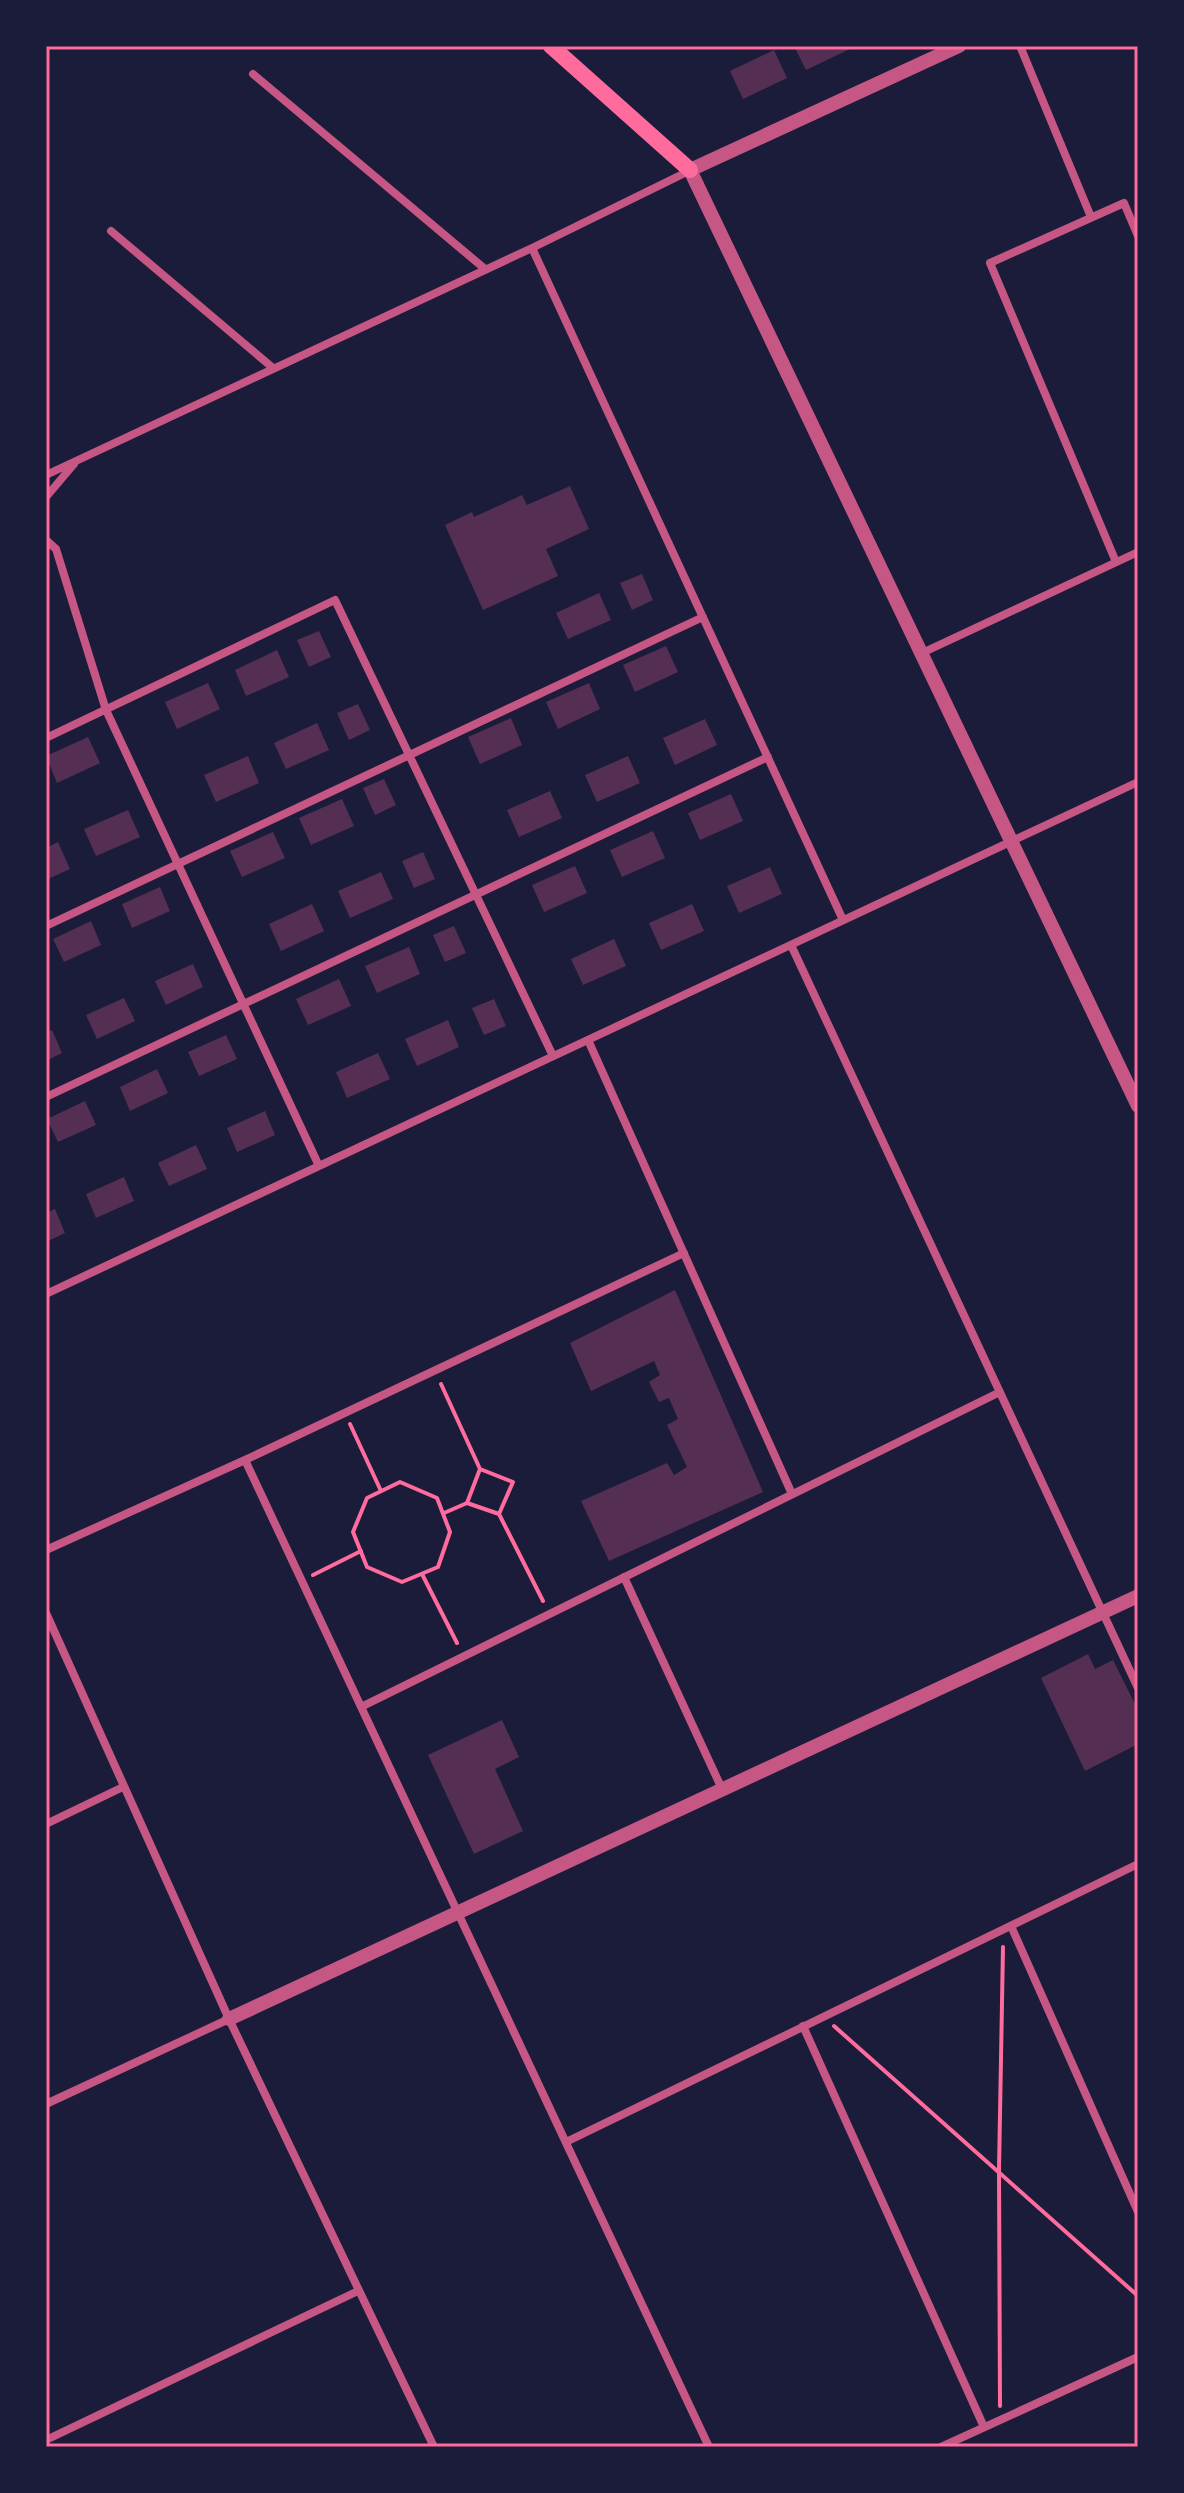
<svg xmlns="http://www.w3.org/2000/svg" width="1184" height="2493" viewBox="0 0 1184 2493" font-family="Karla,sans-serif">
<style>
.building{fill:#542f53}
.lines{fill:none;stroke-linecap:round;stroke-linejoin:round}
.path{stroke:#ff6b9d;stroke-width:4}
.minor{stroke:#c65784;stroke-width:8}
.tertiary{stroke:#c65784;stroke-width:14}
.secondary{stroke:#ff6b9d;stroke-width:16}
.neatline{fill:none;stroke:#ff6b9d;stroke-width:3}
</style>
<rect width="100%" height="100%" fill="#1b1b3a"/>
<path class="building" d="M794 46H848L850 49 806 70Z
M774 50 787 78 743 99 730 71Z
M570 486 589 529 546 549 558 576 483 610 445 525 472 512 474 517 522 495 527 505Z
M642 574 653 600 632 610 620 583Z
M599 593 611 620 568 639 556 613Z
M319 631 331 657 309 667 297 640Z
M666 646 678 672 635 692 623 665Z
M277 650 289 677 246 696 235 670Z
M208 683 220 709 177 729 165 702Z
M589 683 600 709 558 729 546 702Z
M358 704 370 730 349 740 337 713Z
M511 718 522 745 480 764 468 737Z
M705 719 717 745 675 765 663 738Z
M317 723 329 750 286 769 274 743Z
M88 737 100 763 57 783 46 756Z
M248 756 259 783 216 802 204 775Z
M628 756 640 783 597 802 585 775Z
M384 779 396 805 375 815 363 788Z
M550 791 562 818 519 837 507 810Z
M731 794 743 821 700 840 688 813Z
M342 799 354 826 311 845 299 818Z
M128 810 140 837 96 856 84 829Z
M653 831 665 858 622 877 610 850Z
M273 832 285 858 242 877 230 851Z
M58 842 70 869 46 880V848Z
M423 852 435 879 414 888 402 861Z
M575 866 587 893 544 912 532 885Z
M770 867 782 894 739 913 727 886Z
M381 872 393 899 350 918 338 891Z
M160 887 170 911 132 928 122 904Z
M312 904 324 931 281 951 269 924Z
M692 904 704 931 661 950 649 923Z
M91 921 101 945 64 962 53 939Z
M454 926 466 953 445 962 433 935Z
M614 939 626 966 583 985 571 959Z
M409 947 420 974 377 993 365 966Z
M193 964 203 987 166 1005 155 981Z
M339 979 351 1006 308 1025 296 999Z
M124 998 135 1021 97 1039 86 1015Z
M494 999 506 1026 484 1035 472 1008Z
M448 1020 459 1047 417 1066 405 1039Z
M52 1030 62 1053 46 1061V1032Z
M226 1035 237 1059 199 1076 188 1052Z
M378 1053 390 1079 347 1098 336 1072Z
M157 1069 168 1093 130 1111 120 1087Z
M85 1101 96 1125 58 1142 47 1119Z
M265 1111 275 1135 237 1152 227 1128Z
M196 1145 207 1169 169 1186 158 1163Z
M124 1177 134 1201 96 1218 86 1194Z
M55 1209 65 1233 46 1242V1213Z
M675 1290 763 1492 609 1561 581 1501 667 1463 674 1475 687 1467 667 1425 678 1419 669 1398 659 1402 649 1382 660 1375 654 1361 591 1391 570 1343Z
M1088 1654 1095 1669 1113 1660 1138 1710V1744L1085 1771 1041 1678Z
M502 1720 519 1757 495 1769 523 1831 474 1854 428 1755Z"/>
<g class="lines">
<path class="path" d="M441 1384 480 1469
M350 1424 381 1491
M480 1469 513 1482 499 1514 467 1503Z
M400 1482 437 1498 450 1532 438 1567 402 1582 367 1567 353 1532 367 1498Z
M444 1513 467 1503
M499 1514 543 1601
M422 1574 457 1643
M313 1575 361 1551
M834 2026 1138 2296
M1000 2406 999 2170 1003 1947"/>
<path class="minor" d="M1020 46 1091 217
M253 74 485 269
M111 231 273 368
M532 248 843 920
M46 475 532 248 689 171
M46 497 74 464
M46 540 56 549 106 710 319 1166
M1116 562 990 263 1124 203 1138 236
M922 653 1138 552
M46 738 335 600 553 1056
M46 926 703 617
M791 945 1138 1688
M588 1040 792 1494
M46 1097 768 757
M46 1294 1138 782
M245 1460 709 2447
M46 1550 245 1460 684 1253
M624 1577 722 1789
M46 1613 229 2019 434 2447
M361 1707 1000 1392
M46 1824 123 1787
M1011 1926 1138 2212
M803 2026 984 2427
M46 2104 229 2019
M566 2142 1138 1864
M46 2440 358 2291
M941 2447 1138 2357"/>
<path class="tertiary" d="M959 46 690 170 1138 1106
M229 2019 1138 1596"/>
<path class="secondary" d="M551 46 690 170"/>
</g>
<rect width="1184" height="2493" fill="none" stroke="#1b1b3a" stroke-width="96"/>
<rect x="48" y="48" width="1088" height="2397" class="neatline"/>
</svg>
